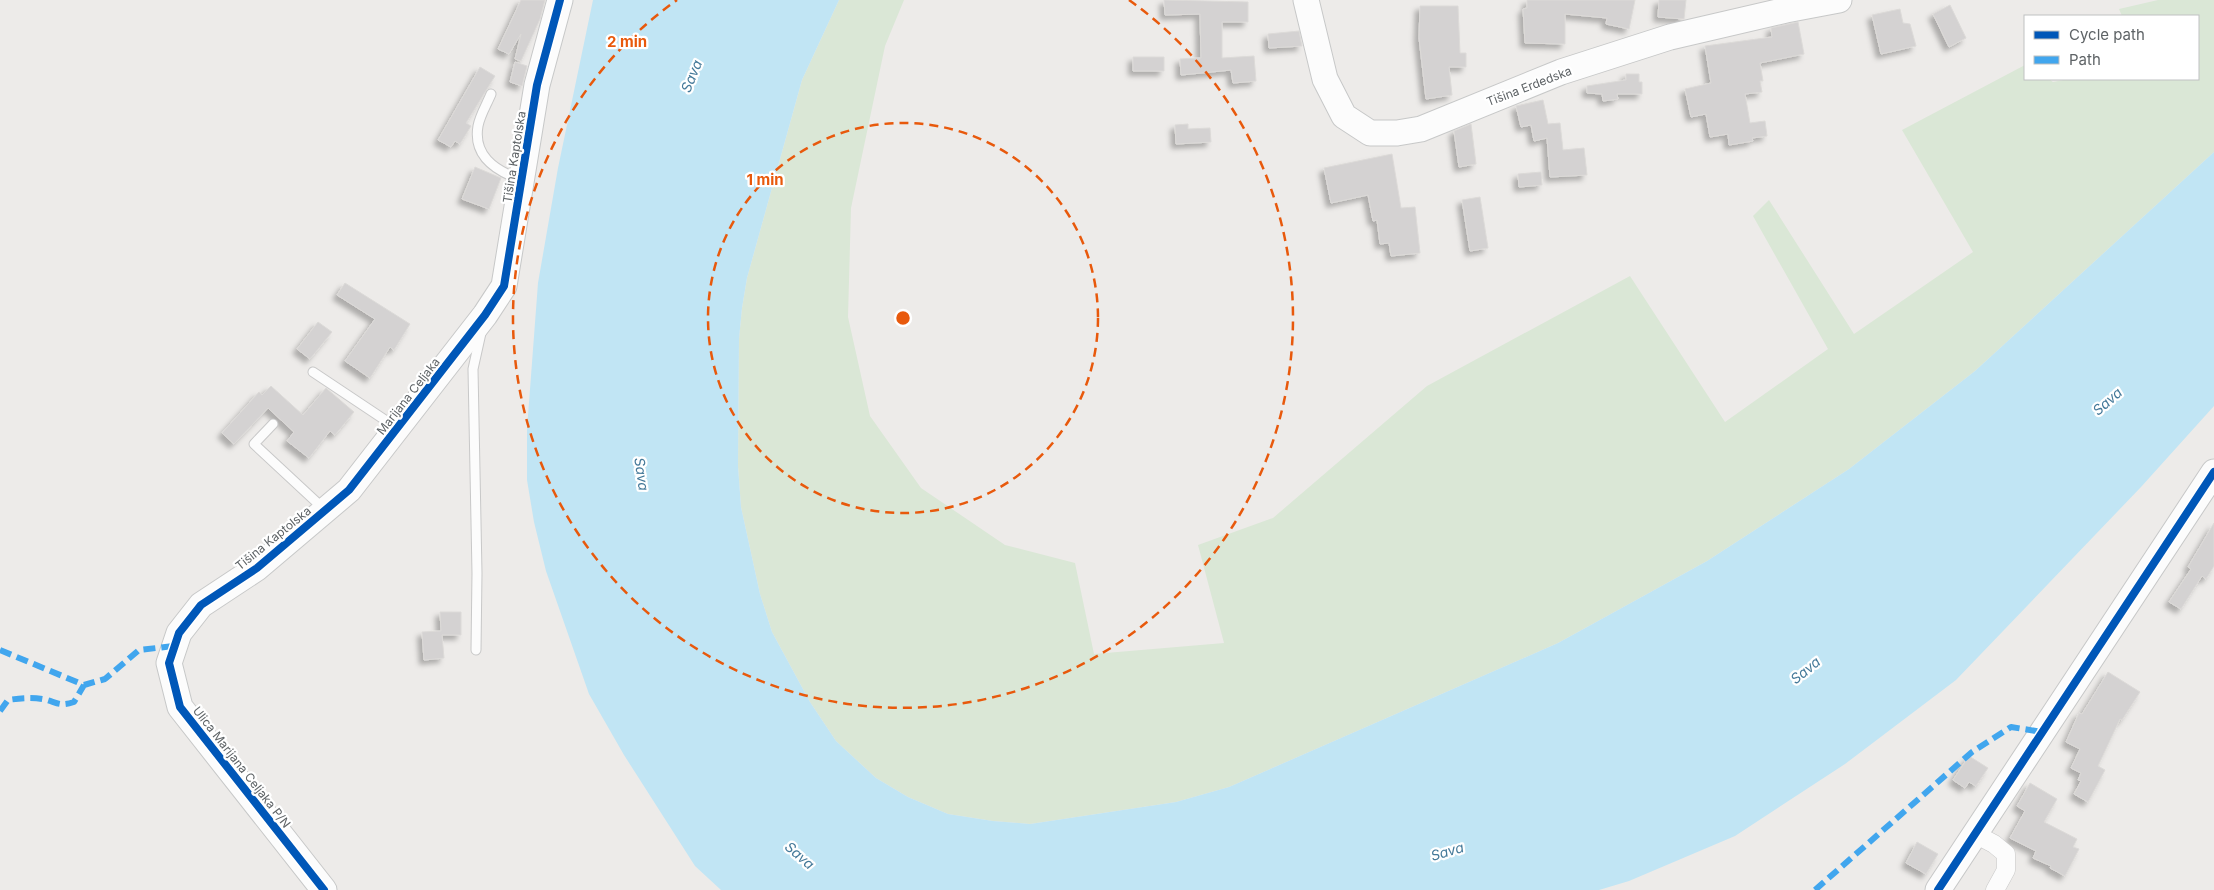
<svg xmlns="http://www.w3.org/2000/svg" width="2214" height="890" viewBox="0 0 2214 890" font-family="Inter,sans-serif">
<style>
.green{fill:#dae7d6}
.water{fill:#c1e5f4}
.building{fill:#d4d2d2;stroke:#dcdad8;filter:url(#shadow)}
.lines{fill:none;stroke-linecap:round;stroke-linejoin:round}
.lane-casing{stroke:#c8c8c8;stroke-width:11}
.street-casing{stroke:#c8c8c8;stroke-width:19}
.secondary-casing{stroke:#c7c8c8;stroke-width:27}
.lane{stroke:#fcfcfc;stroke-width:9}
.street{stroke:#fcfcfc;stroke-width:18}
.secondary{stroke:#fcfcfc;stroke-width:25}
.quiet{stroke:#41a6ee;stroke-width:6;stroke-dasharray:12 6;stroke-linecap:butt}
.cycleway-casing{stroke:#fff;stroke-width:11}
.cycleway{stroke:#0057b8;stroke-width:8}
.ring{fill:none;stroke:#e8590c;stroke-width:2.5;stroke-dasharray:9 6}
.labels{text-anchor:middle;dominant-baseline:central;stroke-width:4.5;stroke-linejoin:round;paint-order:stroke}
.street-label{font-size:12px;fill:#5e6366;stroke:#fff}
.water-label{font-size:14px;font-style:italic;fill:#447999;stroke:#fff}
.centre{fill:#e8590c;stroke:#fff;stroke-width:2.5}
.ring-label{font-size:15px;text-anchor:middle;font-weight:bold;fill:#e8590c;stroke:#fff;stroke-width:4.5;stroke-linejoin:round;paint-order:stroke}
</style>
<defs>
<filter id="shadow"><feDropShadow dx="-4.5" dy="4.5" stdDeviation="2.5" flood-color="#0004"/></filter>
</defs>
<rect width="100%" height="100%" fill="#edebe9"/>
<path class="green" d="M839 0H904L885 46 851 208 848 317 870 416 921 488 1005 545 1075 563 1094 654 1224 643 1198 545 1273 518 1427 386 1630 276 1725 422 1828 349 1753 216 1769 200 1854 334 1973 252 1902 130 2025 65V79H2049L2053 82 2068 79H2198V16H2122L2119 9 2158 0H2214V152L1975 371 1849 469 1707 561 1558 643 1229 787 1176 802 1030 824 993 821 948 814 908 797 876 778 836 741 810 702 772 632 760 594 741 507 738 466 739 339 742 308 747 278 802 80Z"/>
<path class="water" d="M593 0H839L802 80 747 278 742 308 739 339 738 466 741 507 760 594 772 632 810 702 836 741 876 778 908 797 948 814 993 821 1030 824 1176 802 1229 787 1558 643 1707 561 1849 469 1975 371 2214 152V406L2141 487 1956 680 1845 764 1735 836 1629 881 1599 890H721L695 866 624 755 589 694 546 571 534 522 527 480V429L538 283 558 168Z"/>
<path class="building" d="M521 0H545L540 19 521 61 515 59 521 34 509 54 498 49Z
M1164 0 1248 2V22H1222V58L1254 56 1256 81 1233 83 1231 70 1181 75 1180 59 1201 58 1200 14 1165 15Z
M1527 0H1635L1629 29 1606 24 1607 18 1565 14V44L1525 43 1523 9 1527 8Z
M1659 0H1686L1684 19 1658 17Z
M1950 5 1966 38 1949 47 1933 14Z
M1420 6H1458L1460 53H1466V67H1449L1452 95 1426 99 1419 38Z
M1900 9 1903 23 1910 24 1916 46 1881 54 1872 15Z
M1798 22 1804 54 1760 63 1763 81H1760L1762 92 1745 94 1750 123 1765 121 1767 136 1752 138 1753 141 1729 145 1728 134 1710 137 1706 114 1691 117 1685 89 1711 83 1705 46 1772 37 1771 28Z
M1299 31 1302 46 1269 48 1268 34Z
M1133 57H1164V71H1133Z
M515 62 527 66 522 86 510 82Z
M480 67 495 76 466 123 471 126 460 144 455 141 451 147 438 140Z
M1626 74H1639V82H1642V94H1617L1618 99 1603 101 1602 94 1587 93V86L1626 80Z
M1543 100 1548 124 1560 123 1563 150 1584 148 1587 175 1550 177 1547 138 1534 141 1531 125 1521 127 1516 106Z
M1188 124V129L1210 128 1211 142 1176 144 1175 125Z
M1471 124 1476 164 1459 167 1454 131Z
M1392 154 1401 208 1415 207 1420 253 1391 256 1389 243 1380 244 1377 220 1373 221 1368 195 1331 203 1324 168Z
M475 167 501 178 489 209 462 199Z
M1541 172 1542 185 1519 187 1518 174Z
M1480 197 1488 248 1470 251 1462 200Z
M345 283 410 324 394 350 390 347 370 378 345 361 375 319 337 295Z
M318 322 332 332 310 359 297 349Z
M271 386 303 415 326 388 354 412 335 435 330 431 309 458 287 441 294 432 268 408 234 444 222 433 259 392 262 395Z
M2214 523V566L2206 579 2202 576 2181 609 2169 602 2191 569 2188 567Z
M440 612H461V635H442L444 658 424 660 422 632 441 631Z
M2108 672 2140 692 2122 720 2120 719 2098 766 2105 770 2088 802 2074 794 2081 781 2078 780 2081 773 2071 768 2080 749 2066 742 2079 713 2082 714Z
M1969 756 1988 768 1976 786 1969 782 1965 788 1953 780Z
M2030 783 2057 799 2044 822 2077 839 2073 847 2079 849 2065 876 2050 868 2051 866 2033 858 2036 851 2010 838 2025 811 2017 806Z
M1917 842 1938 854 1926 874 1906 863Z"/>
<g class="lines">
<g class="lane-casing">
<path id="lane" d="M491 94C487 104 480 115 478 126 473 155 494 170 519 179
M313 372 397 428
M273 424 254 444 325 510
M476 650 477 573 473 369 481 333"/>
</g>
<g class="street-casing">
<path id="street" d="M1975 834 1994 844 2006 854V870L1995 890"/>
</g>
<g class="secondary-casing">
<path id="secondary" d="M1306 0 1325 79 1344 116 1370 133H1397L1421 129 1561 72 1670 37 1786 10 1839 0
M324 890 180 707 169 663 179 633 201 605 257 568 349 490 485 315 504 286 537 85 560 0
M1938 890 2214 472"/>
</g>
<use href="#lane" class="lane"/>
<use href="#street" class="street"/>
<use href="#secondary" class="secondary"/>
<path class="quiet" d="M0 650 84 685 105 679 139 650 174 646
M0 711 8 700C21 698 34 697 47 700 60 704 61 706 74 702L84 685
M1815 890 1972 752 2011 727 2042 732"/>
<g class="cycleway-casing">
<path id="cycleway" d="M324 890 180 707 169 663 179 633 201 605 257 568 349 490 485 315 504 286 537 85 560 0
M1938 890 2214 472"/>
</g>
<use href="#cycleway" class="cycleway"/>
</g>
<g class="ring">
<circle cx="903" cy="318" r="195"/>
<path d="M1129 0A390 390 0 1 1 677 0"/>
</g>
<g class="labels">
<g class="street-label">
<text transform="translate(1529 86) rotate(-21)">Tišina Erdedska</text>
<text transform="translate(514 157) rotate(-81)">Tišina Kaptolska</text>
<text transform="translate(408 396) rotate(-52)">Marijana Celjaka</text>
<text transform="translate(273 538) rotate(-39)">Tišina Kaptolska</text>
<text transform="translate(242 767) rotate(52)">Ulica Marijana Celjaka P/N</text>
</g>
<g class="water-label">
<text transform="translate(691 76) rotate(-68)">Sava</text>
<text transform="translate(2107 401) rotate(-41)">Sava</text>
<text transform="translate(642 474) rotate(82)">Sava</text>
<text transform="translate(1805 670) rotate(-39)">Sava</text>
<text transform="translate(1447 851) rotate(-16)">Sava</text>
<text transform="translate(800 855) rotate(41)">Sava</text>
</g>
</g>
<circle cx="903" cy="318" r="8" class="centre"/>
<g class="ring-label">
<text x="627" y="47">2 min</text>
<text x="765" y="185">1 min</text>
</g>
<rect x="2024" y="15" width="175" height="65" fill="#ffffff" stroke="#bfc1c2"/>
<rect x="2034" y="31" width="25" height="8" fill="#0057b8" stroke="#bfc1c2"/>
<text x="2069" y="40" font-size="15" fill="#5e6366">Cycle path</text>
<rect x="2034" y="56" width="25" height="8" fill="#41a6ee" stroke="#bfc1c2"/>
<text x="2069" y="65" font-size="15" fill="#5e6366">Path</text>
</svg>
